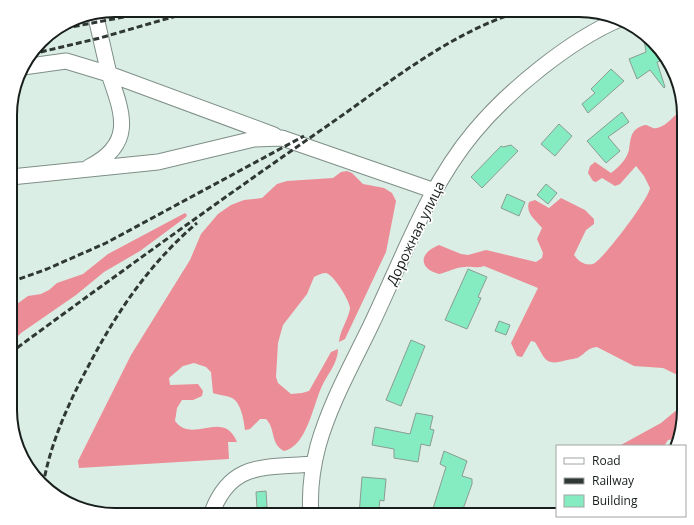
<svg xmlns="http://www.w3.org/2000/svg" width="694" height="525" viewBox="0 0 694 525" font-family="'Open Sans',sans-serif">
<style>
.forest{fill:#eb8c96}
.building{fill:#85ecc1;stroke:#8a9c93}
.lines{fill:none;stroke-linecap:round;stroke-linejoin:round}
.minor-casing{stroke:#7e8f87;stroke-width:17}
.minor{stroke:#fff;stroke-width:15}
.rail{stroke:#303834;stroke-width:3;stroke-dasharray:6 3;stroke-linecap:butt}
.labels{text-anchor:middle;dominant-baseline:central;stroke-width:3.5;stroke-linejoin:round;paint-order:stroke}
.street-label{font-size:14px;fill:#171e1b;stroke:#fff}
.rim{fill:none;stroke:#171e1b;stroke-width:2}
</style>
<rect width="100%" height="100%" fill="#dbeee5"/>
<path class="forest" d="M682 108 684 115V378L663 368 634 366 597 347C587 348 586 353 579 357 576 359 570 359 567 360 544 367 545 358 535 342L531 341 522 357 517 356 511 343 538 288 484 266C476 269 472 266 465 267 456 267 448 272 439 274 418 268 419 253 439 245L461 254 468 255 486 250 536 262 542 258 543 253 537 239 542 228C536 220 525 213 529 202L535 200 549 208 561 198 585 210 594 219V224L586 230 574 255C578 261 585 266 593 264 602 261 649 199 650 188L644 176 636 166 620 184 615 186 602 178 596 182 593 181 588 173 590 166 595 162 611 173C618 168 627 159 629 150 631 138 630 129 645 125 648 125 650 127 653 128 664 130 676 114 682 108Z
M347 171 352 173 363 184 384 188 392 193 396 201 386 252 345 339 339 342C340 330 348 320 350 309 351 302 333 274 326 273 322 273 318 275 314 277L307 294 283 325 278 343 276 377 278 383 291 394 302 393 309 391 331 352 338 349C338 363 328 373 322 386 313 405 307 446 284 451 270 444 276 429 266 419H260L250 429 245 430C244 421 241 402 232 398 226 395 218 395 213 393L211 372 206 367 194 363 183 366 169 378 170 385 198 384 203 391 202 396 193 400H182L177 408 175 421C193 445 223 408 237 442H228L229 459 79 468 78 461 131 355 190 260 201 234 218 214 231 205 244 200 262 198 277 184 287 181 333 178 341 172Z
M185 213 187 215 186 217 140 251 104 272 76 295 21 333 10 344V309L28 296 41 294 49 290 57 283 83 274 108 254Z
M684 404V417L679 438 668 440 664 446H619L661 423Z"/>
<path class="building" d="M643 33 648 36 666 60 657 62 665 87 664 88 650 70 637 79 629 59 646 52Z
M611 69 624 81 588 113 582 104 595 93 591 89Z
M622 112 629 122 608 137 620 151 606 163 587 141Z
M559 124 572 136 555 156 541 144Z
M511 145 518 151 482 188 471 177 501 146 503 147Z
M546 184 557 193 548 204 537 195Z
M507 194 525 202 519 216 501 208Z
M468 269 487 277 478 297 481 298 467 329 445 320Z
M499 321 510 325 506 335 495 331Z
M411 340 425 346 401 406 386 400Z
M416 413 433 416 430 429 434 430 430 446 421 444 418 462 394 458V449L372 445 375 427 410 434Z
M444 451 467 461 462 476 472 479V484L462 512 455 509 453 515H431L446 467 440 464Z
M362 477 386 479 384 501 380 500 378 515H359Z
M266 491 267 507 257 508 256 492Z"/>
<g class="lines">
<g class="minor-casing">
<path id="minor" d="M95 13 109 74 274 135
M23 67 66 61 109 74C123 114 135 144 89 167
M11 177 158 162 254 139 282 138 435 191
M211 515C230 461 264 468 313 464
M311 515C309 491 312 469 318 446 330 403 353 363 372 323 403 258 428 187 474 132 509 90 570 40 620 19"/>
</g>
<use href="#minor" class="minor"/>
<path class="rail" d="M56 30 160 10
M32 54 100 38 197 10
M11 282 47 269 106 243 304 136
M10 353C115 276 220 200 327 126 389 83 450 32 524 10
M43 485C51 441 69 402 90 363 118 310 151 262 197 223"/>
</g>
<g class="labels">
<g class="street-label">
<text transform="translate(415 233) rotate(-64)">Дорожная улица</text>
</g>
</g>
<path d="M0 0H694V525H0ZM115 17H579A98 98 0 0 1 677 115V410A98 98 0 0 1 579 508H115A98 98 0 0 1 17 410V115A98 98 0 0 1 115 17Z" fill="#fff" fill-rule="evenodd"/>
<path class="rim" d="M115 17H579A98 98 0 0 1 677 115V410A98 98 0 0 1 579 508H115A98 98 0 0 1 17 410V115A98 98 0 0 1 115 17Z"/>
<rect x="556" y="445" width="130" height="72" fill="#ffffff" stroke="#a2a5a4"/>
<rect x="564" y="458" width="20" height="6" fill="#ffffff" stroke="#a2a5a4"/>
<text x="592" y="465" font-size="12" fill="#171e1b">Road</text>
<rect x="564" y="478" width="20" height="6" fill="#303834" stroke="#a2a5a4"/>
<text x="592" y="485" font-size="12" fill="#171e1b">Railway</text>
<rect x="564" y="495" width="20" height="12" fill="#85ecc1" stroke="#a2a5a4"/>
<text x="592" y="505" font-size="12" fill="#171e1b">Building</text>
</svg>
